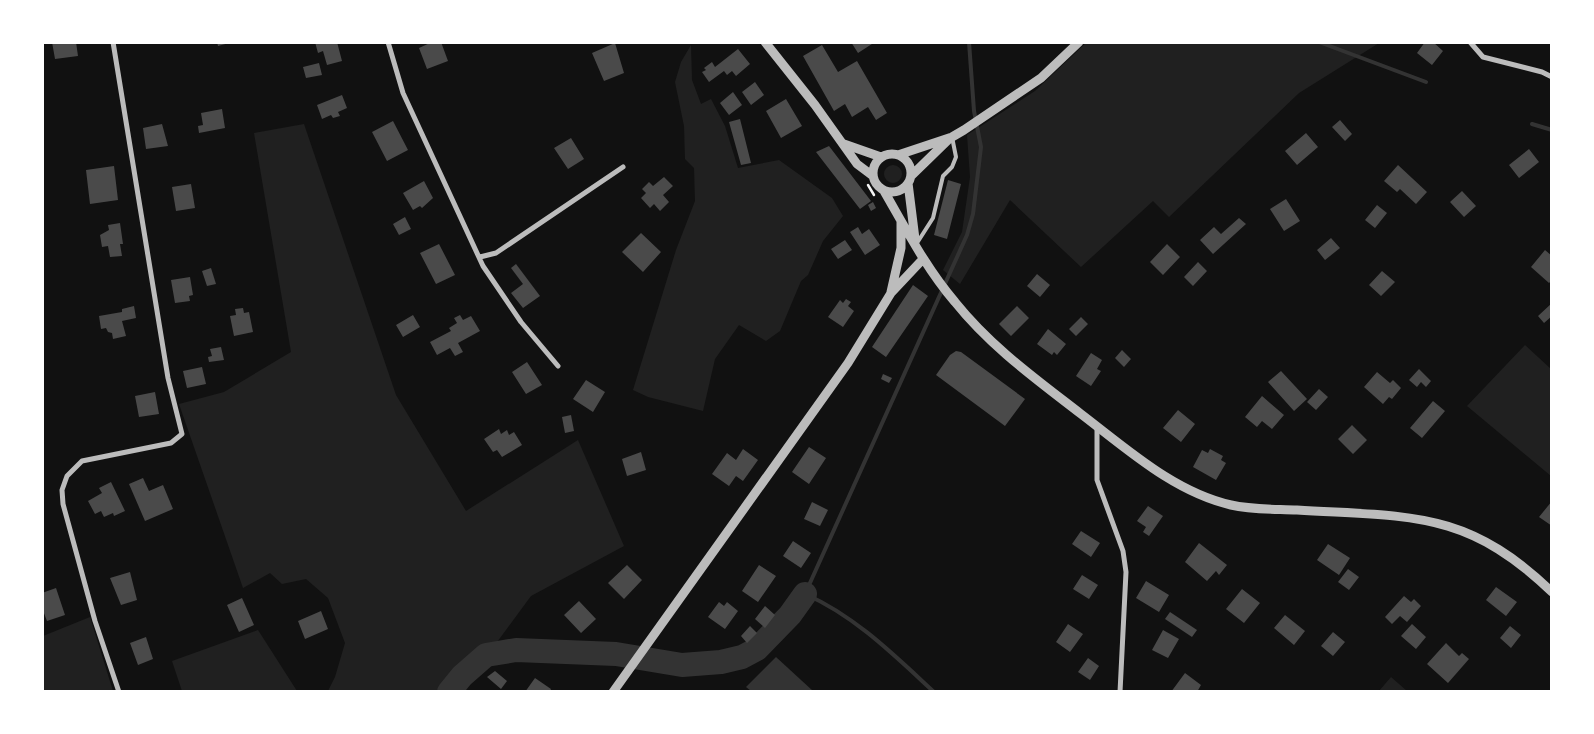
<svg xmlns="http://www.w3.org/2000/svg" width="1594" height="734" viewBox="0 0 1594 734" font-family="Quicksand,sans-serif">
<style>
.green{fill:#202020}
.water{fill:#333}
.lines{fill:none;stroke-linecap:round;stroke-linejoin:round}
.stream{stroke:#333;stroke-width:4}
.river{stroke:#333;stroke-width:24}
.building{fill:#4a4a4a}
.path{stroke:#f5f5f5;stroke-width:2.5}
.service{stroke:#bcbcbc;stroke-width:4}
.minor{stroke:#bcbcbc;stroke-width:5}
.tertiary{stroke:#bcbcbc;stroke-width:9}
</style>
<rect width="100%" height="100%" fill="#111"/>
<path class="green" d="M1087 42H1379V43L1299 93 1169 217 1153 201 1081 267 1010 200 960 284 943 270 962 232 970 177 967 135 1035 91Z
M691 45 692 80 701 104 711 99 725 126 738 168 779 160 832 198 843 216 823 241 808 275 801 281 780 331 766 341 739 325 715 359 703 411 648 397 633 390 676 250 695 201 694 168 685 159 684 126 675 82 681 62Z
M304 124 396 395 466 511 578 440 624 546 531 596 461 691H328L335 677 345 643 328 598 306 579 282 584 270 573 243 588 179 404 224 392 291 352 254 133Z
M884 174a9 9 0 1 1 18 0a9 9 0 1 1-18 0Z
M1525 345 1551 369V476L1467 406Z
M90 617 113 691H43V636Z
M258 630 297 691H182L172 661Z
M1391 677 1407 691H1379Z"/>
<path class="water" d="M776 657 813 691H751L746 687Z"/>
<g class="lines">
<path class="stream" d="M1319 42 1426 82
M1532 124 1552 130
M934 692C894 655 855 616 805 594L967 235 973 214 981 147 974 111 969 42"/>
<path class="river" d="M449 692 462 676 486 655 516 650 616 654 682 665 721 662 742 657 757 649 790 615 805 594"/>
</g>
<path class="building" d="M52 42H76L78 56 55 59Z
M217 42H229V43L218 46Z
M315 42H337L342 61 327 65 323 51 318 53Z
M432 42H441L448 61 427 69 419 48Z
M851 42H875L858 53Z
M1425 42H1433L1443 51 1432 65 1417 53Z
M615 43 624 73 604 81 592 53Z
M822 45 838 72 857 61 887 113 876 120 868 107 852 117 845 104 834 111 803 56Z
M738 49 750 64 736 76 732 71 727 75 724 71 709 82 702 72 706 70 704 68 712 62 715 67Z
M319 63 322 75 306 78 303 67Z
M755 82 764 95 751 105 742 92Z
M733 92 742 105 729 115 720 103Z
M342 95 347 108 338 112 340 116 333 118 331 115 322 119 317 105Z
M786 99 802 126 781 138 766 111Z
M222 109 225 128 199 133 198 126 203 125 201 113Z
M740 119 751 163 741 165 729 122Z
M1340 120 1352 134 1345 141 1332 127Z
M393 121 408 150 387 161 372 132Z
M162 124 168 146 146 149 143 128Z
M1306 133 1318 147 1297 165 1285 151Z
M571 138 584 159 568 169 554 148Z
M829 146 871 201 860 209 816 152Z
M1529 149 1539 162 1519 178 1509 165Z
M1398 165 1427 192 1416 204 1400 189 1397 192 1384 181Z
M114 166 118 200 90 204 86 170Z
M664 177 673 186 663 195 669 202 660 211 654 204 650 208 641 198 646 193 642 189 649 182 653 186Z
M948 180 961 184 947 239 934 235Z
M424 181 433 198 422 208 420 206 413 210 403 193Z
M191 184 195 208 176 211 172 187Z
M1462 191 1476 206 1464 217 1450 202Z
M1286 199 1300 221 1284 231 1270 209Z
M873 202 876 208 871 211 868 205Z
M1377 205 1387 213 1375 228 1365 220Z
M405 217 411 229 399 235 393 224Z
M1239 218 1246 224 1213 254 1200 240 1214 227 1221 234Z
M120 223 123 244H120L122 256 110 257 108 246 102 247 100 235 109 230 108 225Z
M858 227 862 234 869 229 880 245 865 255 850 232Z
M641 233 661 252 643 272 622 252Z
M1331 238 1340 248 1325 260 1317 250Z
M845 240 852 250 838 259 831 249Z
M439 244 455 275 436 284 420 253Z
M1167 244 1180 257 1163 275 1150 262Z
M1545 250 1552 256V280L1549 283 1531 267Z
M1198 262 1207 271 1193 286 1184 277Z
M516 264 540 296 523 308 511 293 523 284 511 268Z
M211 268 216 284 207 286 202 271Z
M1382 271 1395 282 1381 296 1369 285Z
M1037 274 1050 285 1040 297 1027 286Z
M190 277 193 295 189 296 190 301 175 303 171 280Z
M913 285 928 296 886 357 872 347Z
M846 299 851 302 848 306 854 311 843 327 828 317 840 300 843 303Z
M1552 303V316L1544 323 1538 316Z
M134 306 136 318 122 321 126 336 113 339 112 333 108 332 106 328 101 329 99 316 122 312V309Z
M1017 306 1029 318 1011 336 999 324Z
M243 308 244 313 249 312 253 332 234 336 230 316 236 315 235 309Z
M413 315 420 327 403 337 396 325Z
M460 315 463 320 471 316 480 331 458 343 463 352 455 356 450 348 437 355 430 342 451 331 449 328 457 323 454 318Z
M1081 317 1088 324 1076 336 1069 329Z
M1048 329 1066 344 1057 355 1054 352 1052 355 1037 344Z
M221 347 224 360 209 362 208 357 212 356 210 349Z
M1122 350 1131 359 1124 367 1115 358Z
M956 351 961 352 1025 399 1005 426 936 375 950 355Z
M1091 353 1102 360 1097 369 1101 371 1091 386 1076 376Z
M527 362 542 385 526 394 512 372Z
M202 367 206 384 187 388 183 371Z
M1419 369 1431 381 1426 387 1421 382 1417 387 1409 380Z
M1281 371 1307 399 1294 411 1268 382Z
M1377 372 1390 383 1393 380 1401 388 1392 399 1389 397 1383 404 1364 387Z
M883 374 892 378 889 383 881 379Z
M586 380 605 392 593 412 573 399Z
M1319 389 1328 397 1316 410 1307 402Z
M155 392 159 414 139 417 135 396Z
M1262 396 1284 415 1272 429 1262 421 1257 427 1245 417Z
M1433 401 1445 411 1422 438 1410 428Z
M1178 410 1195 424 1181 442 1163 428Z
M571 415 574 431 565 433 562 417Z
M1352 425 1367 440 1353 454 1338 439Z
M499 429 501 434 507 430 509 435 514 432 522 445 502 457 497 450 493 452 484 439Z
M809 447 826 458 809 484 792 472Z
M743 449 758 460 743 481 736 476 729 486 712 474 727 453 736 460Z
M1210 449 1223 456 1221 460 1226 463 1216 480 1193 467 1202 450 1208 453Z
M641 452 646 470 627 476 622 459Z
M143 478 149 491 163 485 173 509 145 521 129 484Z
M111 482 125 511 114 516 113 513 104 517 101 511 95 514 88 501 102 493 99 488Z
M1552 501V526L1539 517Z
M812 502 828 510 820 526 804 519Z
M1148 506 1163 516 1149 536 1143 532 1146 527 1137 521Z
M1081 531 1100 543 1091 557 1072 544Z
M793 541 811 553 801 568 783 556Z
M1199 543 1227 565 1219 575 1216 571 1207 581 1185 562Z
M1328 544 1350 558 1339 575 1317 560Z
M627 565 642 580 624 599 608 583Z
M759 565 776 576 758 602 742 591Z
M1348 569 1359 577 1349 590 1338 582Z
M130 572 137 600 121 605 110 578Z
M1082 575 1098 585 1089 599 1073 589Z
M1146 581 1169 595 1159 612 1136 598Z
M1496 587 1517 602 1506 616 1486 600Z
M56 588 65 615 47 621 42 608V593Z
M1242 589 1260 603 1244 623 1226 609Z
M1404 596 1411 602 1414 599 1421 606 1407 622 1400 616 1392 624 1385 617Z
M242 598 254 625 239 632 227 605Z
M579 601 596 619 581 633 564 615Z
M719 602 724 606 727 602 738 611 725 629 708 617Z
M765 606 775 615 765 628 755 619Z
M321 611 328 629 305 639 298 621Z
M1170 612 1197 630 1192 637 1165 619Z
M1285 615 1305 631 1294 645 1274 628Z
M1068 624 1083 634 1070 652 1056 642Z
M1412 624 1426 637 1416 649 1401 636Z
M750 626 757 633 747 643 741 636Z
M1510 626 1521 635 1511 648 1500 638Z
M1163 630 1179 639 1168 658 1152 650Z
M1333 632 1345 642 1333 656 1321 646Z
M146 637 153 659 138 665 130 643Z
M1446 643 1459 656 1462 653 1469 659 1448 683 1427 664Z
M1088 658 1099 666 1090 680 1078 672Z
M495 671 507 681 501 689 487 677Z
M1185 673 1201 685 1197 692H1171Z
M535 678 551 689 550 692H525Z"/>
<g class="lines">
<path class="path" d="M868 185 874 195"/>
<path class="service" d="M917 243 933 218 943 176 952 167 956 157 952 137"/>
<path class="minor" d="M113 42 168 378 182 434 171 443 82 461 67 476 62 490 63 504 95 621 119 692
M388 42 403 93 483 266 521 322 558 366
M1470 42 1483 57 1542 72 1552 77
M480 257 496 253 623 167
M1097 427V480L1123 551 1126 572 1120 692"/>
<path class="tertiary" d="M765 42 815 105 857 164 873 176
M844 144 881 157
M873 173a19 19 0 1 1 38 0a19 19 0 1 1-38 0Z
M898 155 952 137 964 130 1041 78 1079 42
M911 176 948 140
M908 183 915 239
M884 191C906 229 926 268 955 302 991 347 1036 379 1081 414 1127 449 1174 492 1231 505 1252 510 1276 509 1297 510 1408 517 1466 509 1552 592
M891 292 901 248V221
M613 692 848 363 891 293 923 259"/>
</g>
<rect width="1594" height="734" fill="none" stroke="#ffffff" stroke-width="88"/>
</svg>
